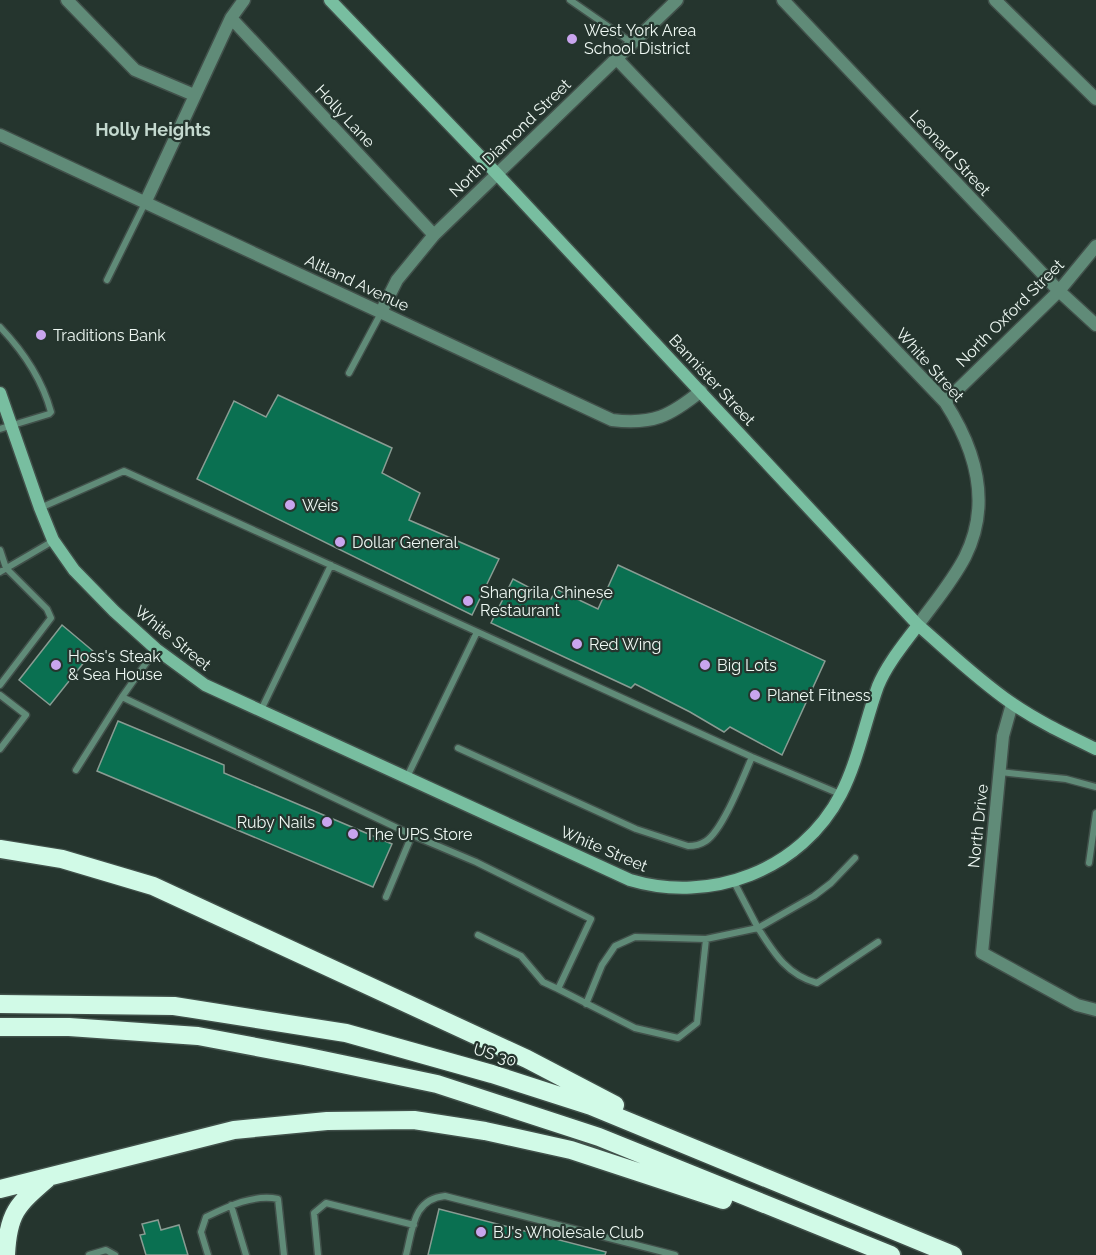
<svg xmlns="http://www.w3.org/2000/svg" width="1096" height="1255" viewBox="0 0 1096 1255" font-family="Raleway,sans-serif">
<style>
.building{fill:#0a7051;stroke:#899c93;stroke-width:1.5}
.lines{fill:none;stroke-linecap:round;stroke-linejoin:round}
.lane-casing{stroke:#41504a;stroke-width:9}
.street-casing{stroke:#41504a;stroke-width:15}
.secondary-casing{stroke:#41504a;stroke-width:15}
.highway-casing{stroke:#41504a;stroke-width:21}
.lane{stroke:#608b78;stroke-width:6}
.street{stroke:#608b78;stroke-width:12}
.secondary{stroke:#78bea0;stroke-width:12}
.highway{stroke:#d1fae7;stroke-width:18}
.poi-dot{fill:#c9a5ee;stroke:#25352e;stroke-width:2}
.labels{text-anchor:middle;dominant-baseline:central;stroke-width:4.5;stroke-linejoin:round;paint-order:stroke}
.poi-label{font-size:16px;fill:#eef8f3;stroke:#25352e;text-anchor:start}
.street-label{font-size:16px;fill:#eef8f3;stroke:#25352e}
.neighbourhood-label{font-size:18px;font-weight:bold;fill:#c4d9cf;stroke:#25352e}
</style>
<rect width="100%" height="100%" fill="#25352e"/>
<path class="building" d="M278 395 392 448 382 473 420 493 409 520 499 559 472 615 197 479 234 401 266 417Z
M618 565 825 661 782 755 730 727 724 732 690 712 635 684 631 688 491 623 513 579 551 599 556 589 598 609Z
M62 625 93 651 50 705 19 680Z
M118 721 224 765V773L392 844 373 887 97 771Z
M439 1209 606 1252 605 1255H428Z
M158 1220 161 1230 179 1225 188 1255H146L140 1235 145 1234 142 1224Z"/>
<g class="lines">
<g class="lane-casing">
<path id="lane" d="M570 0 632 43
M107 280 145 203
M0 327C23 351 42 379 51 412L49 414 0 429
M349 373 381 313
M40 508 124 471 752 757 840 794
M0 550 6 568 47 609 51 618 0 685
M0 572 53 541
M0 695 26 715 0 749
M122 697 412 835 476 862 591 919 558 989 635 1028 678 1038 697 1023 706 939
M261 710 331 565
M458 748 636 829 688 846C695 846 700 845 706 841 723 830 743 777 752 757
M76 770 122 697 156 649
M1000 772 1066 779 1096 787
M407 777 477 632
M855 858 831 883 814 896 758 928C774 953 787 975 817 983L878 942
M1089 863 1096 813
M386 897 412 835
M478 935 521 956 543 982 558 989
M586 1004 602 965 615 946 635 937 706 939 758 928 734 882
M231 1205 246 1255
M89 1255 106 1250 115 1255
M208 1255 201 1232 206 1217C229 1206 254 1194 278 1199L284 1255
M318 1255 314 1213 326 1203 414 1225
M406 1255C413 1228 413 1199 445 1196L675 1255"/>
</g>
<g class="street-casing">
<path id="street" d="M67 0 135 70 194 95
M783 0 1059 291 1096 325
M995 0 1096 99
M231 18 434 235
M616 58 945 402C976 450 992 503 965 557 952 582 934 603 918 625
M0 135 612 420C653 425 670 416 701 391
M145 203 231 18 244 0
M381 312 397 280 434 235 677 0
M945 402 1059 291 1096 246
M1012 704 1003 736 982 953 1077 1005 1096 1010"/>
</g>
<g class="secondary-casing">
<path id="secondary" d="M330 0 497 174 918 625C948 651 977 679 1010 702 1037 721 1067 735 1096 749
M0 393 40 508 53 540 74 570 114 611 156 649 205 685 630 880C710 904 801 871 841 794 858 761 865 722 878 686 887 664 904 644 918 625"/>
</g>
<g class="highway-casing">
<path id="highway" d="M0 849 62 859 153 886 527 1059 615 1105
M0 1004 174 1006 346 1033 492 1074 591 1106 953 1255
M0 1027H69L198 1036 304 1056 437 1084 599 1137 891 1255
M0 1189 234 1130 327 1121 414 1120 485 1131 571 1150 723 1200
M6 1255C8 1213 17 1205 47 1179"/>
</g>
<use href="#lane" class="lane"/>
<use href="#street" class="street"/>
<use href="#secondary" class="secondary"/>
<use href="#highway" class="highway"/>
</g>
<g class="poi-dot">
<circle cx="572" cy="39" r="6"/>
<circle cx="41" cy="335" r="6"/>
<circle cx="290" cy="505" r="6"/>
<circle cx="340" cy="542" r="6"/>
<circle cx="468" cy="601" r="6"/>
<circle cx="577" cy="644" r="6"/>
<circle cx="56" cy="665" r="6"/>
<circle cx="705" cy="665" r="6"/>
<circle cx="755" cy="695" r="6"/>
<circle cx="327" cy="822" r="6"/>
<circle cx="353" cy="834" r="6"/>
<circle cx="481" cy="1232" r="6"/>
</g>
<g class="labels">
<g class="poi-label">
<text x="584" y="30">West York Area<tspan x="584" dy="18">School District</tspan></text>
<text x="53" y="335">Traditions Bank</text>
<text x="302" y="505">Weis</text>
<text x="352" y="542">Dollar General</text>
<text x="480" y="592">Shangrila Chinese<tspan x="480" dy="18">Restaurant</tspan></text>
<text x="589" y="644">Red Wing</text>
<text x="68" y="656">Hoss's Steak<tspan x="68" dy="18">&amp; Sea House</tspan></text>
<text x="717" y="665">Big Lots</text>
<text x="767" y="695">Planet Fitness</text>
<text x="315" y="822" text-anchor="end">Ruby Nails</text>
<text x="365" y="834">The UPS Store</text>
<text x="493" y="1232">BJ's Wholesale Club</text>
</g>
<g class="street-label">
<text transform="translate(345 116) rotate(47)">Holly Lane</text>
<text transform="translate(510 138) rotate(-44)">North Diamond Street</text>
<text transform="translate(950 153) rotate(47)">Leonard Street</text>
<text transform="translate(357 283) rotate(25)">Altland Avenue</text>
<text transform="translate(1010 313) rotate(-45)">North Oxford Street</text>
<text transform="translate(930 365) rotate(48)">White Street</text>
<text transform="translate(712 380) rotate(47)">Bannister Street</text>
<text transform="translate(173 638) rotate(39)">White Street</text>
<text transform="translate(978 826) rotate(-84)">North Drive</text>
<text transform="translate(604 849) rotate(23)">White Street</text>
<text transform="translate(495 1055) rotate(17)">US 30</text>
</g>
<g class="neighbourhood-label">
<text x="153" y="129">Holly Heights</text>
</g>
</g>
</svg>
